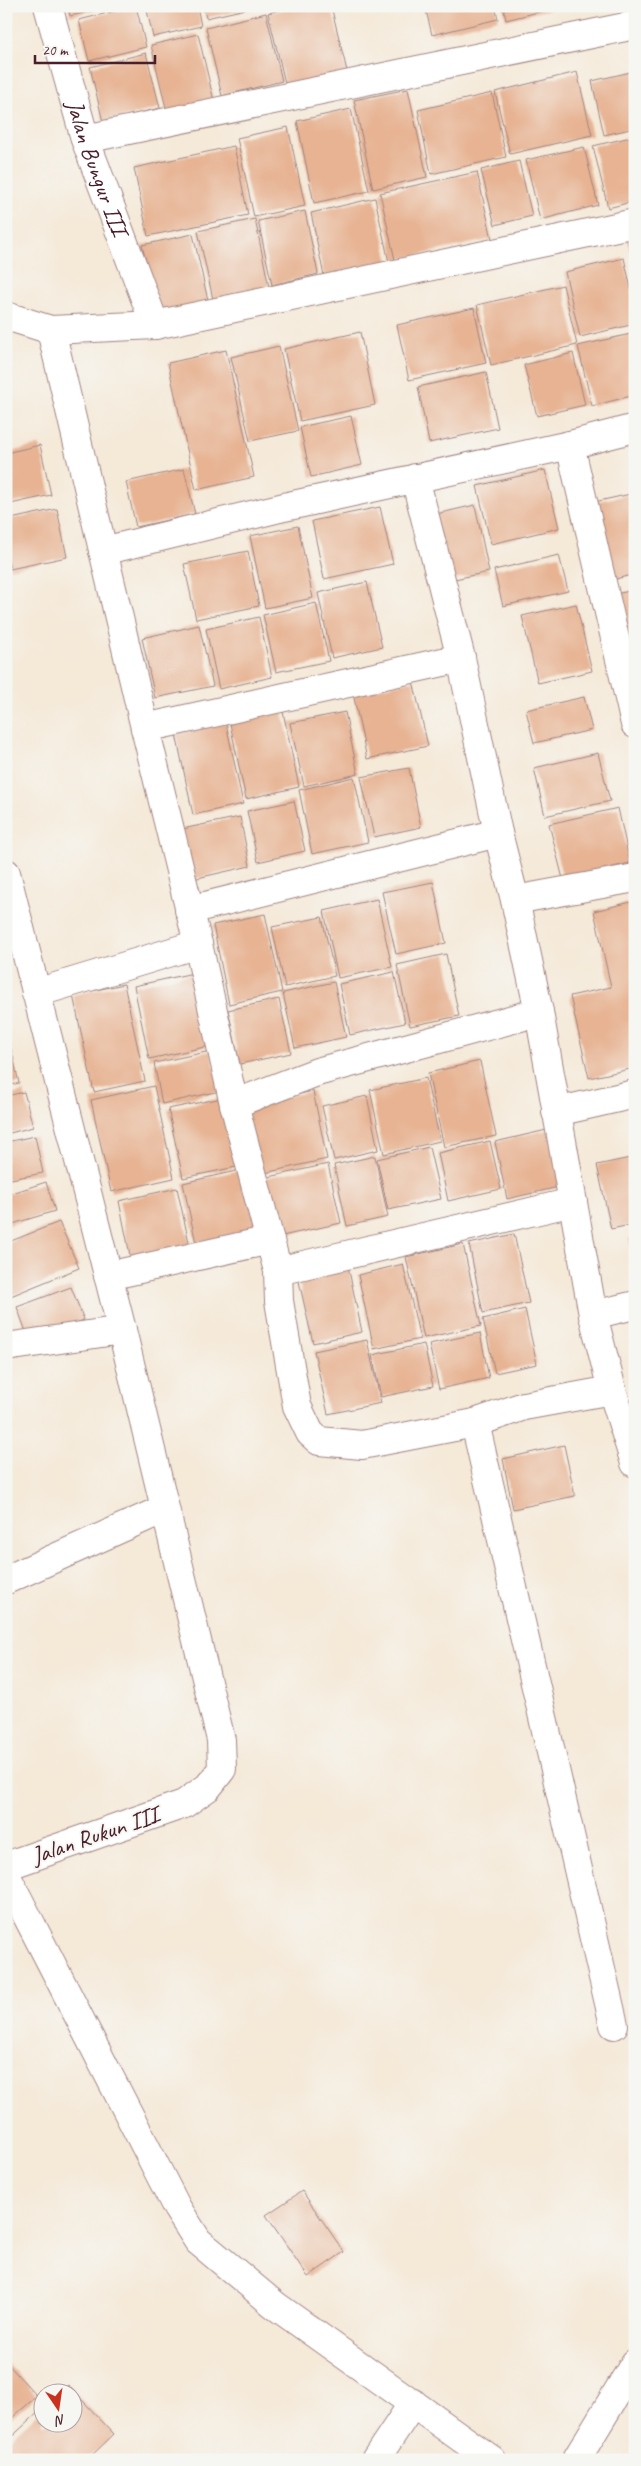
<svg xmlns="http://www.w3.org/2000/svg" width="641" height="2466" viewBox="0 0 641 2466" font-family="Caveat,sans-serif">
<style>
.building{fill:#e7b393}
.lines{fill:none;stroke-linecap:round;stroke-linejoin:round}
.street-casing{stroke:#a08482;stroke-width:30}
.street{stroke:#fff;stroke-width:28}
.labels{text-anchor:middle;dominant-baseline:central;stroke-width:4;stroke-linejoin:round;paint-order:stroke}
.street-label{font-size:24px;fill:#4a1f2b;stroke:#f6f6f2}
</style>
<rect width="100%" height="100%" fill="#f6f6f2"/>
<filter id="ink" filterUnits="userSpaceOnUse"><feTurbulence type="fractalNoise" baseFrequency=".02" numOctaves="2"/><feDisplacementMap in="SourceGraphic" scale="10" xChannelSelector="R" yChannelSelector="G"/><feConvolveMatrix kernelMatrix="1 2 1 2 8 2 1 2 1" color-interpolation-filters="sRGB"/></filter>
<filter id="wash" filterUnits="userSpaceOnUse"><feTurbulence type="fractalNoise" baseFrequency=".0096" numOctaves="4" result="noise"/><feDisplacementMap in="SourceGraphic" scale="20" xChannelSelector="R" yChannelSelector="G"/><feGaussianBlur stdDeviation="1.12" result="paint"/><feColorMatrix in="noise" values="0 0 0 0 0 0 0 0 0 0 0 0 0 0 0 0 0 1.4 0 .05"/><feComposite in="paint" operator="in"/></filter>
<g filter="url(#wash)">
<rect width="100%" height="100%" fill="#f5e9d8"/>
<g id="blocks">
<path class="building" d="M68 6H109V7L70 16Z
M136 6 146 47 89 61 79 20Z
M146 6H197L201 26 153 37Z
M203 6H255V7L206 18Z
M295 6H331L348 75 287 91 268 13Z
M425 6H495L498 19 432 35Z
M503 6H559V7L506 20Z
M266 13 282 81 222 96 206 28Z
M198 34 214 101 167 112 151 45Z
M146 53 160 108 103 122 90 67Z
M635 71V128L604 135 592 81Z
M577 72 592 135 510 154 495 92Z
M408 89 427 177 373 189 354 100Z
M492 93 506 157 431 174 418 110Z
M351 109 369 191 314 203 297 121Z
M288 127 305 206 254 217 237 138Z
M635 136V201L608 208 593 146Z
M234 146 248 215 148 236 134 168Z
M584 147 598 205 540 220 526 160Z
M519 161 532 216 495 225 481 170Z
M477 172 492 239 395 260 380 193Z
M375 198 390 267 325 281 311 213Z
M305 211 318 274 272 285 258 221Z
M255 219 270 292 214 304 198 231Z
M635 231V269H634L626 233Z
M193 234 209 305 158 315 142 245Z
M624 258 635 306V324L580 337 565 272Z
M563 285 577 345 491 365 477 305Z
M474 308 486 363 409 380 397 325Z
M360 332 375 405 300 421 284 349Z
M635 333V395L592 406 578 346Z
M279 346 298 431 250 441 231 357Z
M226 350 254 477 196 490 168 363Z
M573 353 585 405 537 416 524 365Z
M486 372 498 428 429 443 418 387Z
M351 416 362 465 311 477 300 427Z
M40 445 51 495 6 505V453Z
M184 469 195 514 136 527 126 482Z
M545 470 559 528 491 544 477 486Z
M635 493V574L608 581 590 503Z
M475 505 489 572 445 581 432 515Z
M380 507 393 564 324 579 312 521Z
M57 509 67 557 10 569 6 550V520Z
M298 526 313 598 265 608 250 536Z
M248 551 259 606 196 619 184 564Z
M559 555 568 591 503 606 494 570Z
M367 582 382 647 332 658 318 593Z
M635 590V662L615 594Z
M316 603 329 661 276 672 263 615Z
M576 604 592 671 538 683 522 616Z
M259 617 272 677 219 689 206 629Z
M199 625 213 686 155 698 142 638Z
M413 681 428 746 367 759 353 693Z
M584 697 592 730 534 743 526 710Z
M282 707 299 787 246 799 229 719Z
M345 712 358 774 304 786 290 723Z
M226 723 243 804 193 815 176 734Z
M598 753 610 801 545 816 534 768Z
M409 768 421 827 374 837 361 777Z
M354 777 368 842 312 854 299 790Z
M294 801 305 851 258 862 247 811Z
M618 808 630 863 563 879 549 824Z
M240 817 250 866 193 879 182 829Z
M433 882 446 943 396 954 382 892Z
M377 899 392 967 338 978 324 911Z
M635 901V1068L589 1078 570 996 611 987 594 911Z
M265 914 282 992 229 1004 213 925Z
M322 917 335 976 285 987 272 927Z
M446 954 459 1016 410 1026 397 965Z
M198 972 214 1045 149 1059 134 986Z
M394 972 405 1023 350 1035 339 984Z
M334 982 346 1037 295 1048 283 993Z
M124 984 145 1081 94 1092 73 995Z
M279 999 291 1053 240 1064 228 1010Z
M6 1035H8L19 1083 6 1086Z
M211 1051 220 1091 162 1104 154 1063Z
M480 1061 496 1136 444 1147 428 1073Z
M426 1078 440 1141 384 1154 370 1090Z
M154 1086 174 1178 111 1192 91 1100Z
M313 1091 327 1159 260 1174 245 1106Z
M24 1092 33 1127 6 1134V1096Z
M367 1096 378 1150 334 1160 322 1106Z
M222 1098 236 1167 183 1178 168 1109Z
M551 1129 563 1186 507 1199 495 1142Z
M35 1136 43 1173 6 1180V1142Z
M490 1141 501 1189 448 1201 438 1153Z
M429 1147 441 1199 388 1210 377 1159Z
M375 1156 388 1217 347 1226 334 1165Z
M635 1157V1224L611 1229 597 1165Z
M328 1164 341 1223 273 1238 260 1179Z
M249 1168 262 1229 196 1243 183 1183Z
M46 1182 55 1211 6 1226V1195Z
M177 1188 190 1247 131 1260 119 1201Z
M59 1222 79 1268 6 1298V1243Z
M514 1234 529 1303 483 1313 469 1244Z
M635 1237V1263H634L629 1239Z
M463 1244 481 1326 424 1338 406 1257Z
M403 1264 420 1339 374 1349 358 1275Z
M348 1266 362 1332 313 1343 298 1277Z
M71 1287 84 1320 29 1340 17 1307Z
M525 1309 537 1364 495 1373 483 1319Z
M480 1333 489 1378 439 1389 429 1344Z
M367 1340 381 1403 328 1414 314 1351Z
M424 1344 433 1386 381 1397 372 1355Z
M564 1445 575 1496 513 1509 503 1459Z
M302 2191 344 2252 308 2277 266 2215Z
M6 2362 37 2396 6 2423Z
M68 2385 114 2434 87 2460H6V2442L42 2409V2424H72V2394H59Z"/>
</g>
</g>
<g filter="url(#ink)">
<use href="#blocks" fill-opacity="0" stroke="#a08482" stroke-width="1"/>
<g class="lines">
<g class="street-casing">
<g id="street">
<path id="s1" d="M48 6 85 139 155 325"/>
<path d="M85 139 635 25"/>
<path d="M6 316 51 330 155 325 635 223"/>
<path d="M51 330 145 728 198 944 234 1104 317 1072 539 1012"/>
<path d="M570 445 635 724"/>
<path d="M415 478 461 658 498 833 515 900 539 1012 593 1315 612 1390 635 1463"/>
<path d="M103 551 284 507 570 445 635 428"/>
<path d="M145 728 461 658"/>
<path d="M6 873 122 1330 221 1740 222 1769 208 1787 184 1804 6 1866"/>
<path d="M515 900 635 878"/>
<path d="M189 910 498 833"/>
<path d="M36 993 198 944"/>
<path d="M234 1104 278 1271"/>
<path d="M556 1112 635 1094"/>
<path d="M573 1202 278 1271 279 1301 297 1406 310 1433 319 1441 362 1445 475 1423 524 1406 612 1390"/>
<path d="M108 1276 270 1240"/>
<path d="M593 1315 635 1305"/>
<path d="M6 1347 122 1330"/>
<path d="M475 1423 614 2025"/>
<path d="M6 1580 164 1509"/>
<path d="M6 1875 177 2208 198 2241 276 2306 492 2460"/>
<path d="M375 2460 413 2403"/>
<path d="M576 2460 635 2363"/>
</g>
</g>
<use href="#street" class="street"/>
</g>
</g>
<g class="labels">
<g class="street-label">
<text stroke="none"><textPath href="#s1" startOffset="169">Jalan Bungur III</textPath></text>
<text transform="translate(95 1835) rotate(-19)">Jalan Rukun III</text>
</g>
</g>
<rect width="641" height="2466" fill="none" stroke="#f6f6f2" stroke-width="25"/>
<g transform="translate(58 2408) rotate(167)"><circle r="24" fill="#f6f6f2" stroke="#b1a0a2"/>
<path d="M0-4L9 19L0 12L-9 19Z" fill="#c8321e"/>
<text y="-8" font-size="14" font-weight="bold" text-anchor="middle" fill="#4a1f2b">N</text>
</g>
<path d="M35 55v8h120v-8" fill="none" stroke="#4a1f2b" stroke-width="2.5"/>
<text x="42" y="55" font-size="15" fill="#4a1f2b" stroke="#f6f6f2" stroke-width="4" paint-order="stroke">20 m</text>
</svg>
